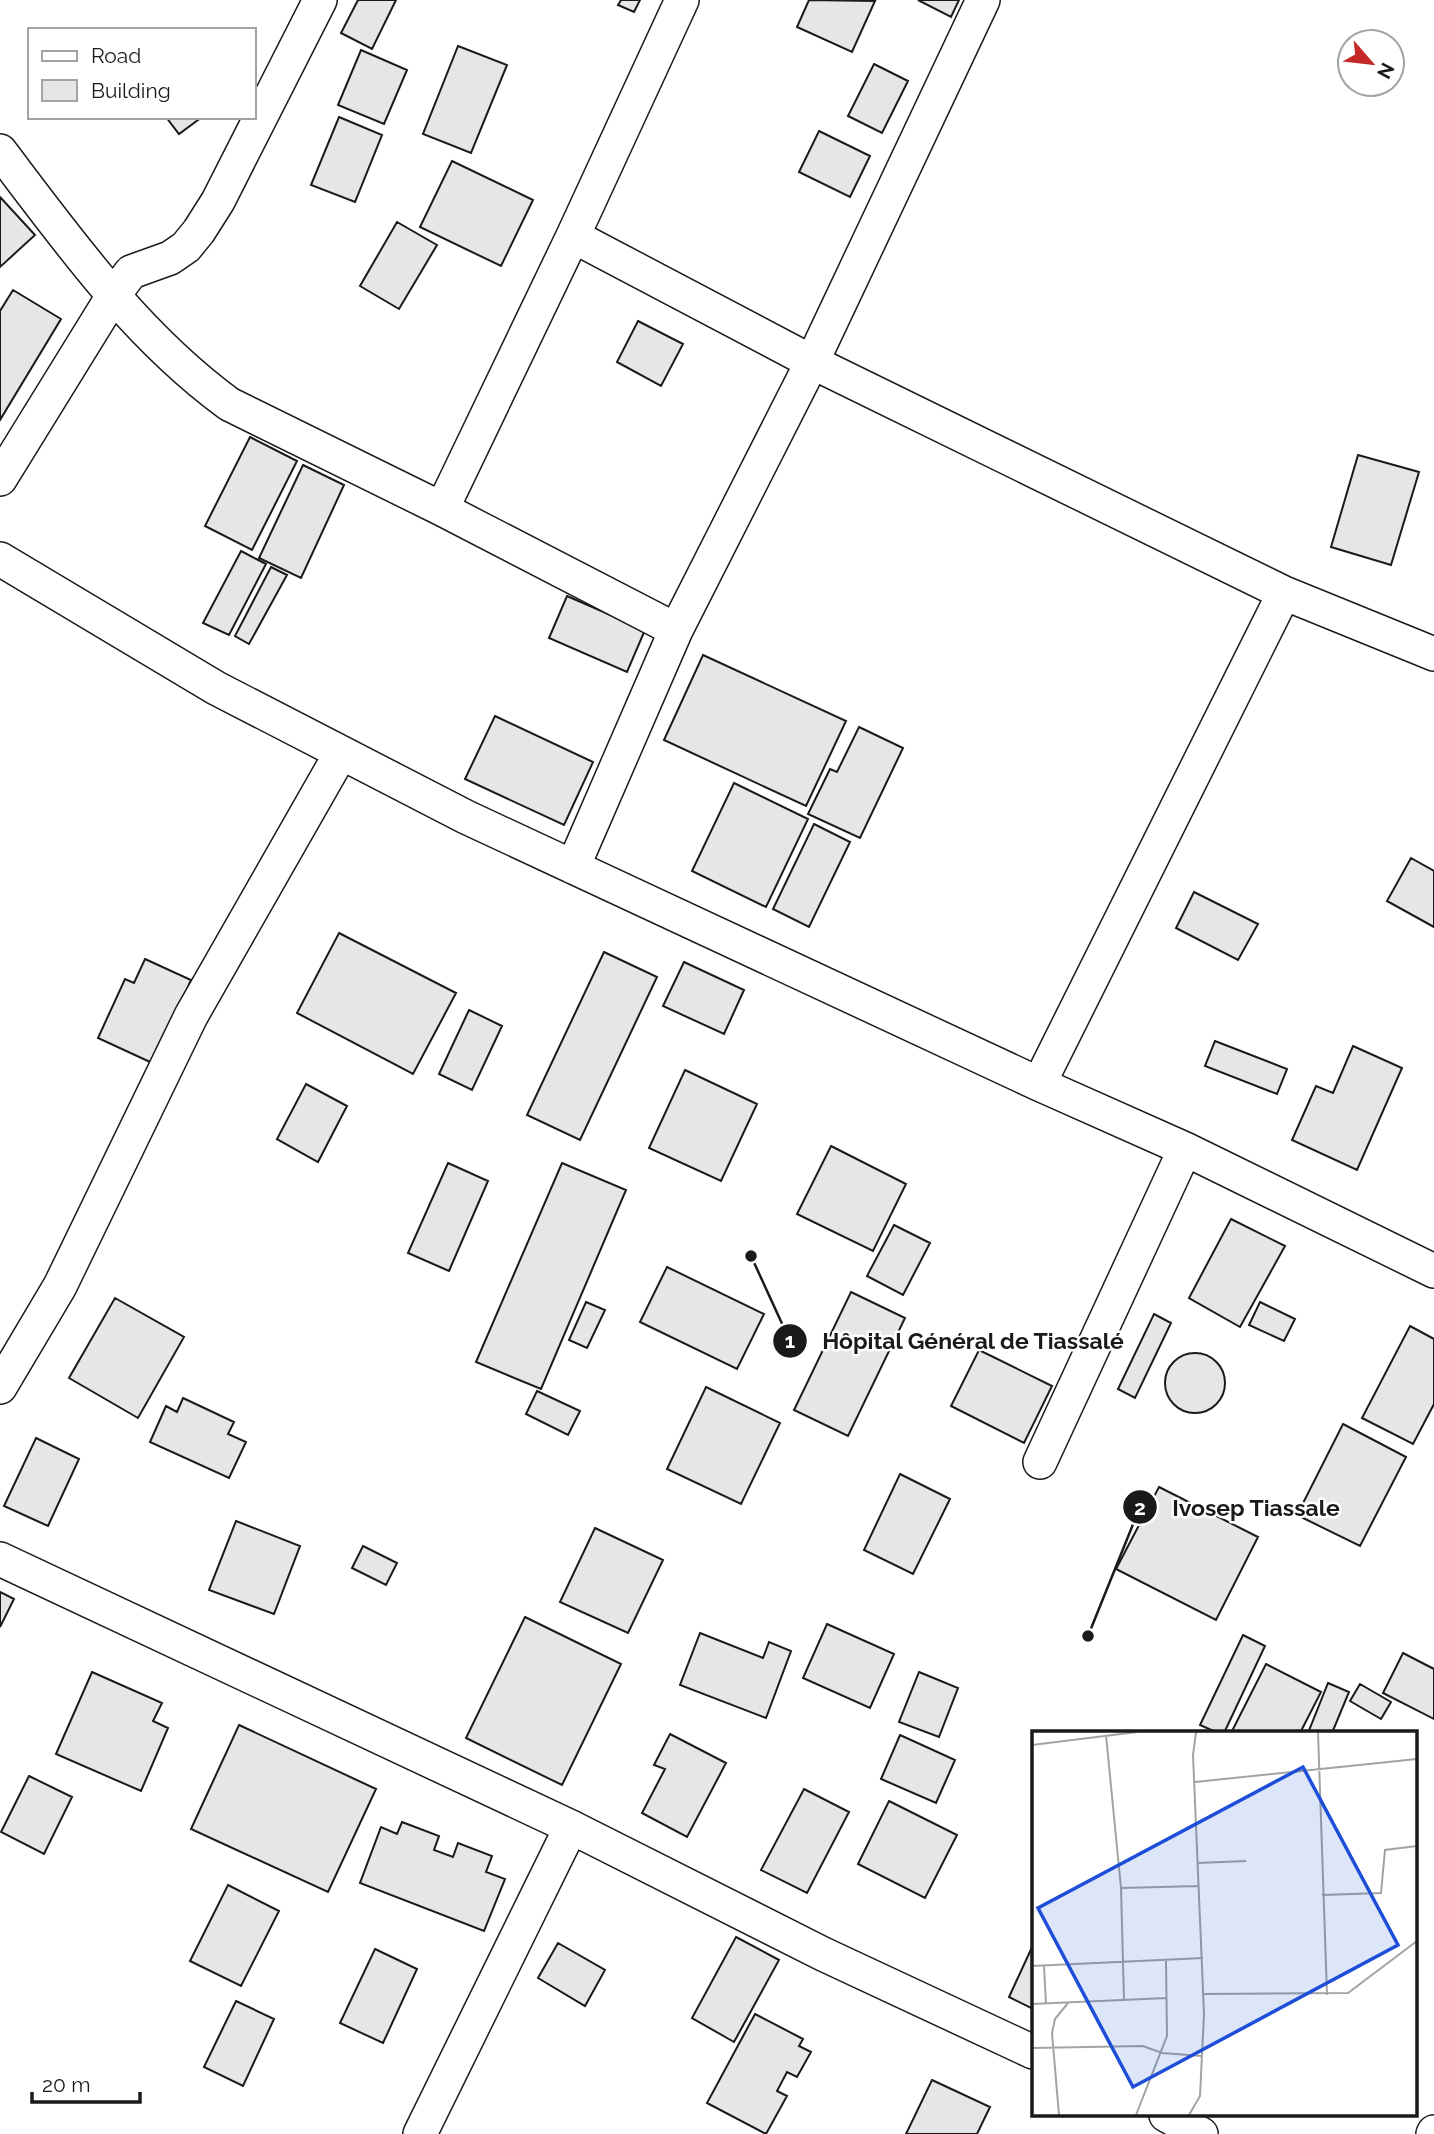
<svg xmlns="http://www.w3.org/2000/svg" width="1434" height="2134" viewBox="0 0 1434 2134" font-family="Raleway,sans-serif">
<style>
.building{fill:#e6e6e6;stroke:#1a1a1a;stroke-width:2}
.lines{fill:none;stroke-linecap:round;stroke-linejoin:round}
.street-casing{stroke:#1a1a1a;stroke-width:36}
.street{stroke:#fff;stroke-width:33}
.inset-road{fill:none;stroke:#a3a3a3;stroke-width:2}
.view{fill:#1d4ed8;fill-opacity:0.15;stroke:#1d4ed8;stroke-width:3.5}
.inset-edge{fill:none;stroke:#1a1a1a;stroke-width:3.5}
.leader{fill:none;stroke:#1a1a1a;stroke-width:2.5}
.callout-dot{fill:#1a1a1a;stroke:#fff;stroke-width:2.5}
.mark-label{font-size:21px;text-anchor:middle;font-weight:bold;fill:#fff}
.callout-label{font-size:23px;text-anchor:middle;font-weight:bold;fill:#1a1a1a;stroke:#fff;stroke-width:5;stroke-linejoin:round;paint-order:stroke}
</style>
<rect width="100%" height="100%" fill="#fff"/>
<path class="building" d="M358 0H396L372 49 341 33Z
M621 0H640L634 12 618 5Z
M809 0 875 1 852 52 797 27Z
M918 0H959L951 17Z
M458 46 507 65 471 153 423 134Z
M361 50 407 70 384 124 338 105Z
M874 64 908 81 882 133 848 116Z
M166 117H202L179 134Z
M339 117 382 135 355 202 311 185Z
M819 131 870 156 850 197 799 172Z
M452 161 533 200 501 266 420 227Z
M0 197 35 235 0 267Z
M397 222 437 245 399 309 360 286Z
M13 290 61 319 0 420V311Z
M638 321 683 344 661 386 617 362Z
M250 437 297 461 252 550 205 526Z
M1358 455 1419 472 1391 565 1331 547Z
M303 465 344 485 301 578 259 558Z
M241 551 266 564 229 635 203 623Z
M271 567 287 575 249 644 235 636Z
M567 596 645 630 627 672 549 638Z
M703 655 846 721 806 806 664 740Z
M495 716 593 762 564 825 465 779Z
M859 727 903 748 860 838 808 814 830 769 837 772Z
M734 783 808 819 766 907 692 871Z
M814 824 850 842 809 927 773 909Z
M1411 858 1434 871V927L1387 901Z
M1194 892 1258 924 1238 960 1176 928Z
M339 933 456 993 413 1074 297 1013Z
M604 952 657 977 580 1140 527 1115Z
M145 959 191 980 171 1025 163 1068 98 1038 125 979 134 983Z
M684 962 744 990 724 1034 663 1006Z
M469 1010 502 1026 472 1090 439 1074Z
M1215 1041 1287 1069 1277 1094 1205 1066Z
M1353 1046 1402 1068 1357 1170 1292 1140 1316 1086 1333 1093Z
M685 1070 757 1104 721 1181 649 1148Z
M306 1084 347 1106 318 1162 277 1139Z
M831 1146 906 1184 873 1251 797 1214Z
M448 1163 488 1181 449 1271 408 1253Z
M562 1163 626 1190 541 1389 476 1362Z
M1231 1219 1285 1246 1240 1327 1189 1298Z
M894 1225 930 1243 903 1295 867 1276Z
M667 1267 764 1314 737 1369 640 1322Z
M851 1292 905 1318 848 1436 794 1410Z
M115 1298 184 1337 138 1418 69 1378Z
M586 1302 605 1310 587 1348 569 1340Z
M1260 1302 1295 1319 1284 1341 1249 1325Z
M1154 1314 1171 1323 1135 1398 1118 1389Z
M1410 1326 1434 1339V1404L1413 1444 1362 1418Z
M979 1350 1052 1386 1024 1443 951 1406Z
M1165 1383a30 30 0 1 1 60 0a30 30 0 1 1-60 0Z
M706 1387 780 1423 741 1504 667 1469Z
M537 1391 580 1411 568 1435 526 1414Z
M183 1398 234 1422 228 1434 246 1442 229 1478 150 1442 166 1406 177 1412Z
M1343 1424 1406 1457 1360 1546 1297 1515Z
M36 1438 79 1459 48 1526 4 1506Z
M900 1474 950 1499 913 1574 864 1550Z
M1159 1487 1258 1537 1216 1620 1116 1569Z
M236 1521 300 1546 274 1614 209 1590Z
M595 1528 663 1560 628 1633 560 1602Z
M363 1546 397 1563 386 1585 352 1568Z
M0 1592 14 1599 0 1627Z
M525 1617 621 1664 562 1785 466 1738Z
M827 1624 894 1654 870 1708 803 1678Z
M700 1633 763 1658 769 1642 791 1651 766 1718 680 1685Z
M1243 1635 1265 1646 1224 1733H1218L1200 1725Z
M1403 1653 1434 1669V1719L1383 1693Z
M1266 1664 1321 1692 1300 1733H1231Z
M92 1672 162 1703 153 1721 168 1728 141 1791 56 1754Z
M919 1672 958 1688 939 1737 899 1722Z
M1328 1683 1349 1692 1332 1733H1308Z
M1360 1684 1391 1702 1381 1719 1350 1701Z
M239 1725 376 1789 328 1892 191 1829Z
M670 1734 726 1763 687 1837 642 1813 665 1769 654 1765Z
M900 1735 955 1760 936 1803 881 1779Z
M29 1776 72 1797 44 1854 1 1832Z
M804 1789 849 1812 807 1893 761 1870Z
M889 1801 957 1835 925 1898 858 1864Z
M402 1822 439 1836 434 1850 453 1857 458 1843 492 1856 486 1872 505 1879 484 1931 360 1883 381 1827 397 1834Z
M228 1885 279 1911 241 1986 190 1961Z
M736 1937 779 1960 734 2042 692 2018Z
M558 1943 605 1970 585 2006 538 1978Z
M1033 1945V2009L1009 1997Z
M375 1949 417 1969 383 2043 340 2023Z
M236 2001 274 2019 243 2086 204 2067Z
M755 2014 803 2039 799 2046 811 2052 797 2077 787 2072 777 2091 787 2096 766 2134 707 2103Z
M932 2080 990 2107 977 2134H906Z"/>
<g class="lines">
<g class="street-casing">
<path id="street" d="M0 151C69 242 136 336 229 404L442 509 676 630
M573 236 812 362 1284 593 1434 654
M0 479 113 296 131 272 170 258 186 247 199 231 218 201 320 0
M442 509 573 236 682 0
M0 559 216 688 466 817 1039 1084 1185 1149 1434 1271
M573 867 676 630 812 362 983 0
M1039 1084 1284 593
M0 1387 60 1286 191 1016 341 753
M1040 1462 1185 1149
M0 1559 571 1827 823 1954 1033 2052
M1166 2115 1201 2134
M420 2134 571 1827
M1433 2134 1434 2132"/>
</g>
<use href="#street" class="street"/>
</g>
<g transform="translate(1032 1731)">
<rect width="385" height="385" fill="#fff"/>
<path class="inset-road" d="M286 1 295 264M74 4 89 157 92 269M0 14 105 1M163 51 385 28M165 132 214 130M89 157 167 155M290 164 349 162 353 119 385 115M0 235 171 227M12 235 14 273M172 263 316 262 385 210M0 273 135 267M0 317 111 315 130 322 170 325M27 384 20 302 23 288 36 272M104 384 135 305 134 230M157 384 168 365 172 283 161 24 164 1"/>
<path class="view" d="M271 36 366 214 101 356 6 177Z"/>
<rect width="385" height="385" class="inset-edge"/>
</g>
<path class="leader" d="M751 1256L790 1341M1088 1636L1140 1507"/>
<g class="callout-dot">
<circle cx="751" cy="1256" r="7"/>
<circle cx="1088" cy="1636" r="7"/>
<circle cx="790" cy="1341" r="18"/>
<circle cx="1140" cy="1507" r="18"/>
</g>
<g class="mark-label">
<text x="790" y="1348">1</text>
<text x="1140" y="1515">2</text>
</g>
<g class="callout-label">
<text x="973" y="1349">Hôpital Général de Tiassalé</text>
<text x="1256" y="1516">Ivosep Tiassale</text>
</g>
<rect x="28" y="28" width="228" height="91" fill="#ffffff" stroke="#a3a3a3" stroke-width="2"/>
<rect x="42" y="51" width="35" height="10" fill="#ffffff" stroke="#a3a3a3" stroke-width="2"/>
<text x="91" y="63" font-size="21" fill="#1a1a1a">Road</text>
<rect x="42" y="80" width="35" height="21" fill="#e6e6e6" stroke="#a3a3a3" stroke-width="2"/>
<text x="91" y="98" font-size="21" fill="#1a1a1a">Building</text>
<g transform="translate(1371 63) rotate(118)"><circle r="33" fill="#ffffff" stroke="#a3a3a3" stroke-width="2"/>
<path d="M0-5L12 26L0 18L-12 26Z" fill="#c62828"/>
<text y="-10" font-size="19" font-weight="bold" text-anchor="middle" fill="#1a1a1a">N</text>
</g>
<path d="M32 2092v10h108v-10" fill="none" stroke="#1a1a1a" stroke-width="3.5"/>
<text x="42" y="2092" font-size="21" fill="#1a1a1a" stroke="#ffffff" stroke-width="5" paint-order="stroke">20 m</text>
</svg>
